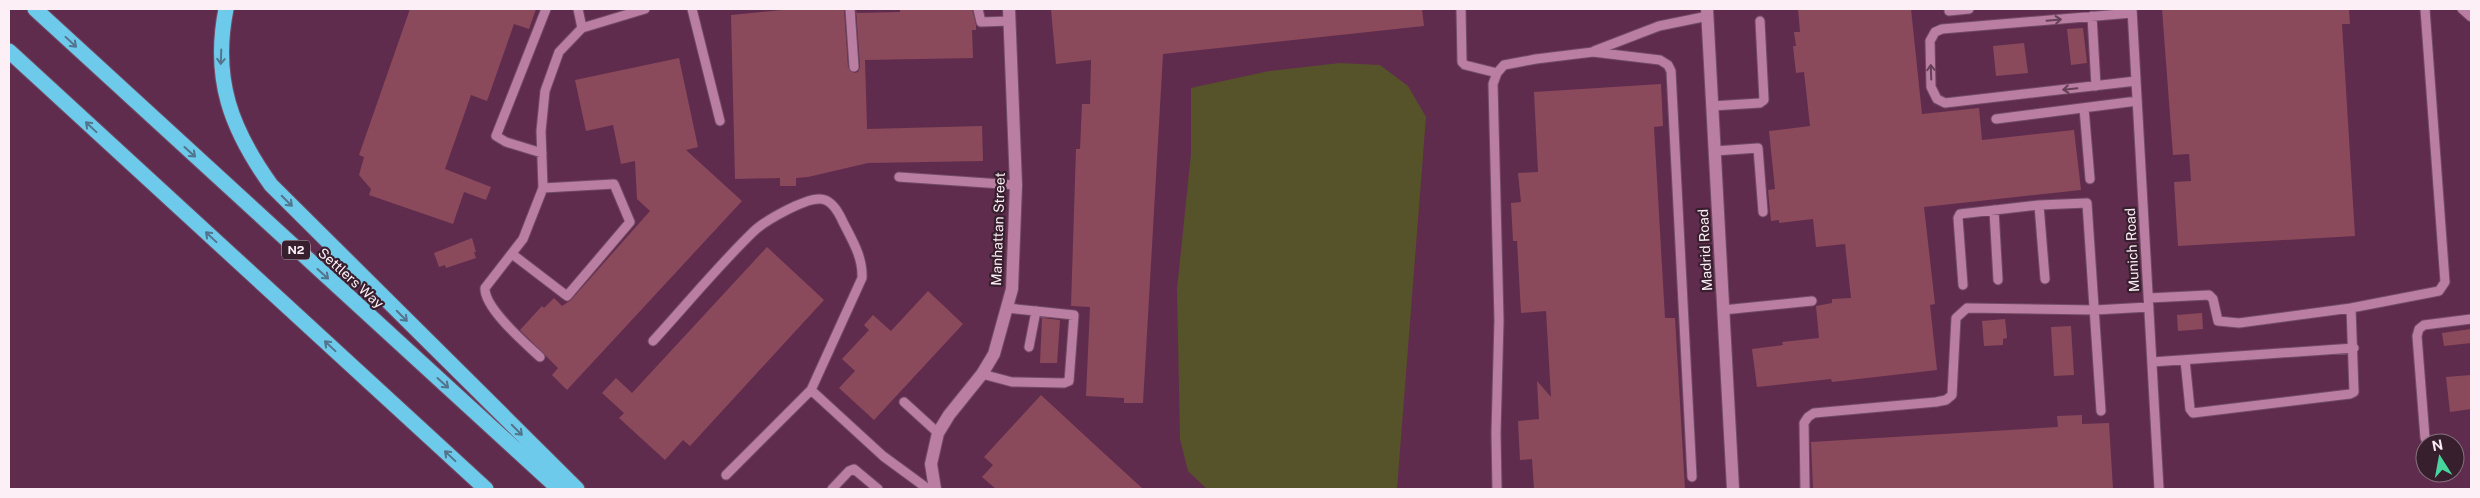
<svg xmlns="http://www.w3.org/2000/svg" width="2480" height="498" viewBox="0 0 2480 498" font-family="'Public Sans',sans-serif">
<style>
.green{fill:#56522a}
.building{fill:#8a4a5c}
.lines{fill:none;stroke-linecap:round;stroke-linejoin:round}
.service-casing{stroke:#734b66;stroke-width:11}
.minor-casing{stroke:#734b66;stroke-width:14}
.motorway-casing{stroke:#734b66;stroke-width:17}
.service{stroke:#ba7ea2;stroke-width:9}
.minor{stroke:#ba7ea2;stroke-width:12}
.motorway{stroke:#6ecaea;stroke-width:15}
.oneway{stroke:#654057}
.oneway2{stroke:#52748c}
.labels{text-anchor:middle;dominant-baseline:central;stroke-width:4.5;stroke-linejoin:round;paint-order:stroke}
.shield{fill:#371f2e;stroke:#c1b1ba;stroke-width:1}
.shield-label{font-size:12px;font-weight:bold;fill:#fceff6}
.street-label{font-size:14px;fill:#fceff6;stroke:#371f2e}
</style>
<rect width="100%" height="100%" fill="#602c4d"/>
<path class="green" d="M1340 63 1380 65 1408 86 1426 117 1397 489H1207L1188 471 1180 439 1177 289 1191 154V88L1269 71Z"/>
<path class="building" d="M410 9H536L529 29 514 24 487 101 471 95 445 169 491 187 486 200 464 192 453 224 369 195 371 189 359 175 364 157 359 155Z
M792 9H844L848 67 854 73 858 72 860 67 856 9 857 13 900 12V9H972L976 25V30H972L973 58 865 60 867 129 982 126 983 161 868 163 808 177 796 178V186H780V178L735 179 731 15Z
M1053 9H1422L1424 26 1163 54 1143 403H1124V398L1086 396 1090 307 1071 306 1076 149H1080L1082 104H1090L1091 60 1056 64 1051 10Z
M1798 9H1911L1922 114 1979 108 1982 140 2074 130 2081 190 1924 207 1935 304 1930 305 1937 370 1832 382 1831 379 1757 387 1752 349 1783 345 1782 342 1819 338 1816 306 1832 303V299L1851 298 1845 244 1816 247 1813 219 1779 223V220L1771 221 1768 190 1775 189 1769 131 1810 126 1804 72 1796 73 1793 46H1796L1794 32H1800Z
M2162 9H2349L2350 24H2342L2355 236 2178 246 2174 182 2191 181 2189 154 2173 155Z
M2083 28 2087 63 2071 65 2067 29Z
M2024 43 2028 73 1996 76 1993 46Z
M679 58 698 147 686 150 742 201 567 390 552 375 558 368 520 330 542 306 544 308 554 298 562 306 571 300 650 211 637 199 635 161 621 164 613 125 586 131 575 80Z
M1661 84 1663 126 1654 127 1665 318H1675L1685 489H1534L1532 459 1520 460 1518 421 1539 419 1537 381 1551 397 1546 311 1521 313 1517 241H1513L1511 203 1521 202 1518 173 1538 172 1534 92Z
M472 238 476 252H474L476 258 446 268 445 265 439 267 434 253Z
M767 247 824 300 690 446 683 440 665 460 619 418 624 413 602 393 616 378 632 393Z
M928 291 963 324 874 420 839 388 855 371 842 359 869 330 864 325 873 315 891 331Z
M2202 313 2203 329 2178 331 2177 315Z
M1042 318 1060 320 1057 363H1040Z
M2005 319 2007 338 2003 339V345L1984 346 1982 321Z
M2071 326 2074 375 2054 376 2051 327Z
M2471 329V343L2444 346 2442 333Z
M2471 375V409L2450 412 2446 377Z
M1041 395 1095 445 1143 489H996L982 477 993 465 984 457Z
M2082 415V424L2109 423 2113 489H1813L1811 442 2058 427 2057 416Z"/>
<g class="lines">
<g class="service-casing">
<path id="service" d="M578 9 582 28
M692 9 720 121
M850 9 854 67
M978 9 981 22 1009 21
M1461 9 1462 62 1465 65 1497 73
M2132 9 2159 489
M2462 9 2471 17
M1949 11 1969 9
M2132 13 1942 29 1935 32 1930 41 1931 87 1937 99 1945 103 2136 81
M2092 16 2096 86
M1594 51 1659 26 1708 16
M1712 106 1760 103 1764 100 1760 21
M2084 108 2090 179
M1996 119 2137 101
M1715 151 1758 148 1763 212
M542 153 506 142 496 136 546 9
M899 177 1016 185
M2039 205 2045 279
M1994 210 1998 280
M512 254 567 296 630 222 614 184 543 188
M1963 285 1958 218 1960 214 2039 205 2087 203 2101 411
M2149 298 2209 295 2213 299 2218 321 2239 323 2351 308 2439 291 2445 282 2425 9
M1723 310 1812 301
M653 341C686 305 718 266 753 232 764 221 805 198 820 199 832 199 839 213 843 222 852 240 863 257 862 278L811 390 726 475
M1029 347 1036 311
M540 357C526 344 484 308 485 288L523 239 543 188 541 131 545 91 559 52 582 28 645 9
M2185 360 2190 409 2193 413 2350 394 2354 392 2351 308
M2152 362 2354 348
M982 374 1012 382 1064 383 1069 381 1074 315 1007 308
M811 390 883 456 928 489
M904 402 938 433
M2425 438 2417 336 2419 329 2424 325 2471 319
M832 489 849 471 854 469 878 489
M1497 489 1496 433 1499 320 1493 84 1497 73 1504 65 1536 59 1593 52 1660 60 1668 65 1671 71 1692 477
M1805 489 1804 423 1808 417 1814 413 1936 402 1946 400 1952 395 1956 318 1967 308 2095 310 2149 307"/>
</g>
<g class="minor-casing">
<path id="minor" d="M1707 9 1733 489
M935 489 931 464 938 433 949 415 982 374 994 354 1012 289 1016 185 1009 9"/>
</g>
<g class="motorway-casing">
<path id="motorway" d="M35 9 559 489
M226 9C212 79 231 129 271 185L577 489
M9 51 486 489"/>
</g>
<use href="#service" class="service"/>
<use href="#minor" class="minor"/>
<use href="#motorway" class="motorway"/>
</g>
<defs><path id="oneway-shaft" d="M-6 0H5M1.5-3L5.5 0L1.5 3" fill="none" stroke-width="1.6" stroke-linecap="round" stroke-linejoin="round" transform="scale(1.25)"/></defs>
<g class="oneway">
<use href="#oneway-shaft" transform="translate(2054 20) rotate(-5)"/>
<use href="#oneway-shaft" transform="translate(1931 72) rotate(-92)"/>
<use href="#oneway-shaft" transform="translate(2070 89) rotate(174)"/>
</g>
<g class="oneway2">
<use href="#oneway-shaft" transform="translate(71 42) rotate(43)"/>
<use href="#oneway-shaft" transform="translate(221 57) rotate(92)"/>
<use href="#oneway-shaft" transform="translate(91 127) rotate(-137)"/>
<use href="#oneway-shaft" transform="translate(190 152) rotate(42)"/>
<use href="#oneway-shaft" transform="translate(287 201) rotate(45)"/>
<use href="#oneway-shaft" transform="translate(211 237) rotate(-137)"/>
<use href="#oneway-shaft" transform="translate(323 274) rotate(42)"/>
<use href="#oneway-shaft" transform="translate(402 316) rotate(45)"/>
<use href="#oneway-shaft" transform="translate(330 346) rotate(-137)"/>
<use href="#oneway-shaft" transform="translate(443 383) rotate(42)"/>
<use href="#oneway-shaft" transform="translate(517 430) rotate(45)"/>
<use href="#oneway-shaft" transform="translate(450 456) rotate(-137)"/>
</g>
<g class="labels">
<rect class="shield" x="282" y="240.5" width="28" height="19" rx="4"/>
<g class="shield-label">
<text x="296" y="250">N2</text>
</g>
<g class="street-label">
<text transform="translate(998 229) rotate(-88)">Manhattan Street</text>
<text transform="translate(1705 250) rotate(-93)">Madrid Road</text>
<text transform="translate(2132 250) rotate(-93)">Munich Road</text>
<text transform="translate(351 278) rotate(42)">Settlers Way</text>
</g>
</g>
<rect width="2480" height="498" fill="none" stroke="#fceff6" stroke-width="20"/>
<g transform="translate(2440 458) rotate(349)"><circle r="24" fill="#371f2e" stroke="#86727e"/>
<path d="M0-4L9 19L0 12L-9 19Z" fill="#48d49d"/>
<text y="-8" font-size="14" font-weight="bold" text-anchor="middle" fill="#fceff6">N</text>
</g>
</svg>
